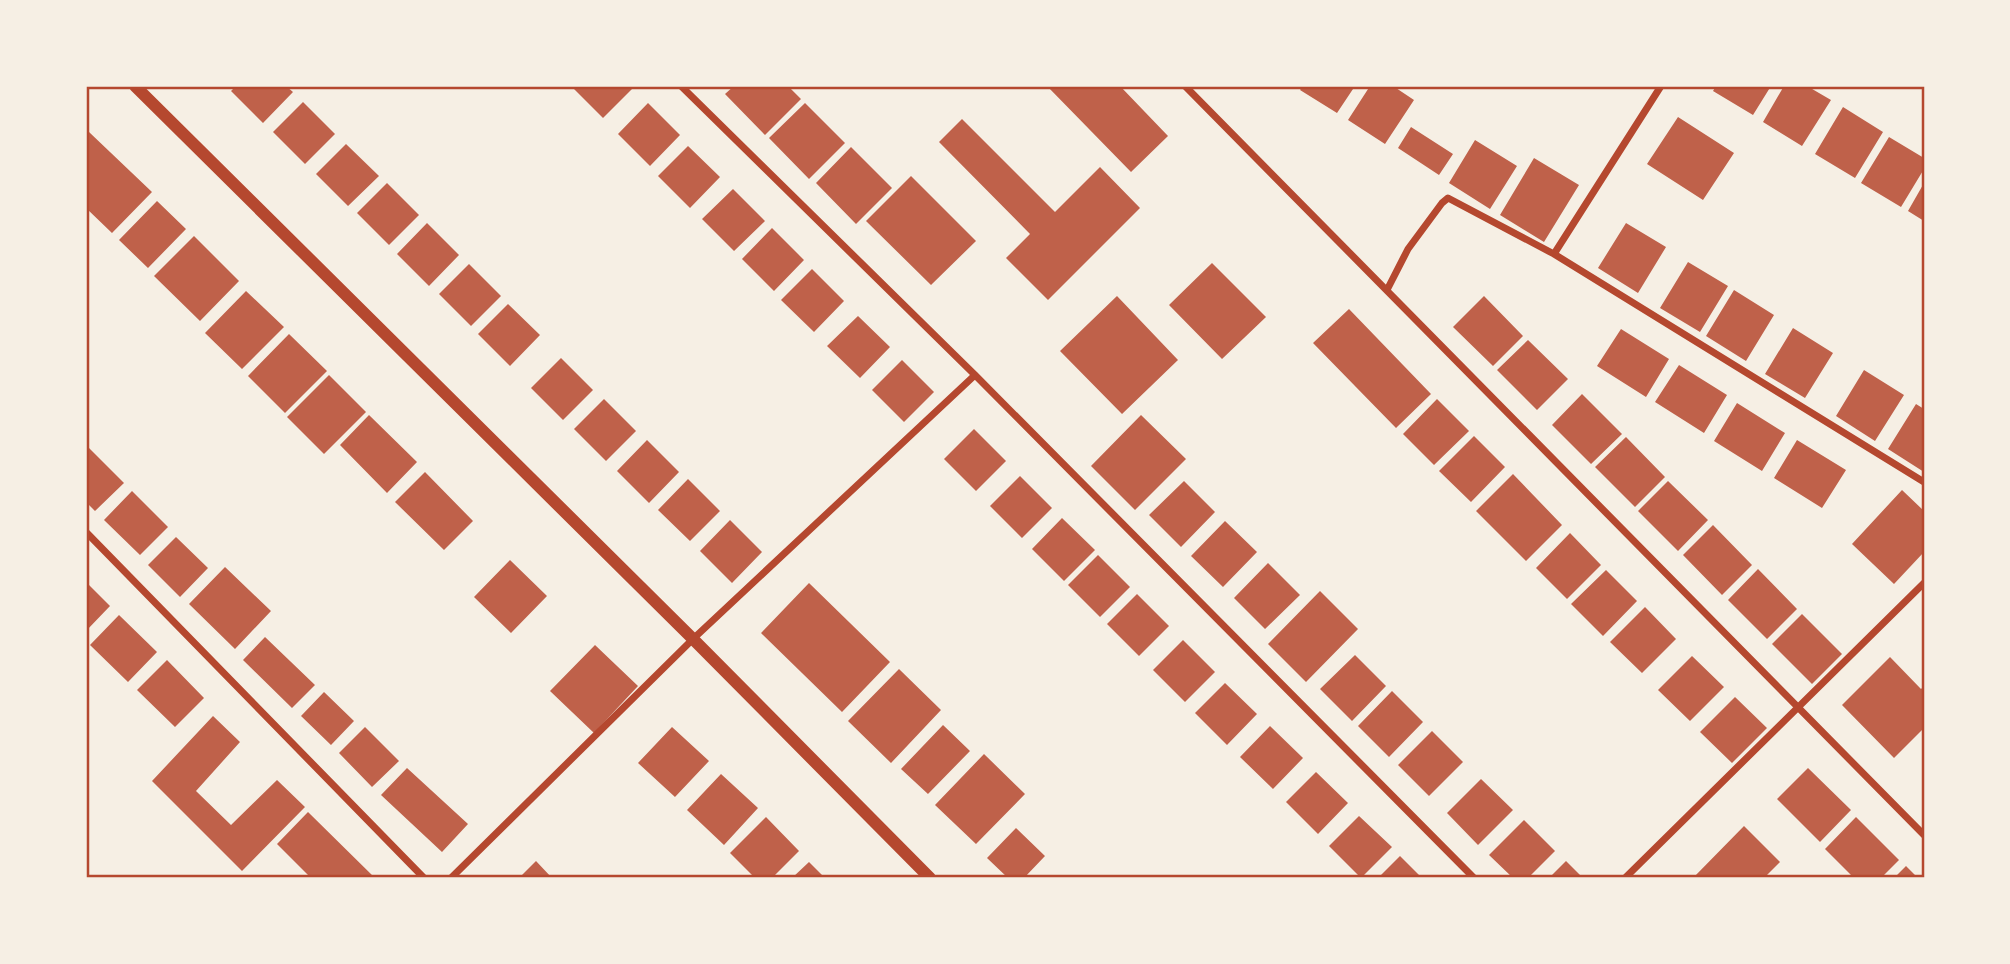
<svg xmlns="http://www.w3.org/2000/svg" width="2010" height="964" viewBox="0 0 2010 964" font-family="'Libre Baskerville',serif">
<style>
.building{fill:#bf614a}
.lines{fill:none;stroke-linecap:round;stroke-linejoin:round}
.minor{stroke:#b5482f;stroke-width:7}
.tertiary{stroke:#b5482f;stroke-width:12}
.neatline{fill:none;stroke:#b5482f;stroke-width:2.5}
</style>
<rect width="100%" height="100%" fill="#f6efe4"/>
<path class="building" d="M236 86H286L293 92 263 123 231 91Z
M571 86H631L633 88 603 118Z
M734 86H788L801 99 765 135 725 94Z
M1047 86H1120L1168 136 1131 172Z
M1303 86H1355L1337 113 1300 90Z
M1370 86H1393L1414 100 1385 144 1348 120Z
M1716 86H1771L1753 115 1713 91Z
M1784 86H1807L1831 100 1802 146 1763 122Z
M303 102 335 134 305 164 273 132Z
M648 103 680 135 650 166 618 134Z
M805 103 845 143 809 179 769 138Z
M1843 107 1883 132 1855 178 1815 154Z
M1678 117 1734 153 1703 200 1647 164Z
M962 119 1055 212 1100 167 1140 208 1048 300 1006 258 1030 234 939 142Z
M1411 127 1453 154 1439 175 1398 148Z
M89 132 152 192 112 233 86 208V136Z
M1889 137 1924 158V169L1901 207 1861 183Z
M1475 140 1517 166 1490 209 1449 183Z
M346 144 379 176 348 206 316 174Z
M688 146 720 177 690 208 658 176Z
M851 147 892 188 856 224 816 183Z
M1534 158 1579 185 1544 242 1500 215Z
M911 176 976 241 931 285 866 221Z
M387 183 419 215 389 245 357 213Z
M1924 183V221L1908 211Z
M733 189 765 221 734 251 702 219Z
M157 201 186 229 148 268 119 240Z
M427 223 459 255 429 286 397 254Z
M1626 223 1666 247 1638 293 1598 268Z
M772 228 804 260 774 291 742 259Z
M194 236 239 281 200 321 154 276Z
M1688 262 1728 286 1700 332 1660 308Z
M1212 263 1266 317 1222 359 1169 305Z
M469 264 501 296 471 326 439 294Z
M812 269 844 301 814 332 781 300Z
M1734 290 1774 315 1746 361 1706 336Z
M246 291 284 327 242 369 205 333Z
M1117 296 1178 360 1122 414 1060 351Z
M1484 296 1523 336 1493 366 1453 327Z
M508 304 540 335 510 366 478 334Z
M1349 309 1431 394 1396 428 1313 343Z
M858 316 890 347 860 378 827 346Z
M1793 328 1833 353 1805 398 1765 374Z
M1621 329 1669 359 1646 397 1597 366Z
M289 334 327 371 285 413 248 376Z
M1528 340 1568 379 1537 410 1497 370Z
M561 358 593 390 563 420 531 388Z
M902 360 934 392 904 422 872 390Z
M1679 365 1727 395 1704 433 1655 402Z
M1864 370 1904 395 1875 441 1836 416Z
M329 375 366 412 324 454 287 417Z
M1582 394 1622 434 1591 464 1552 425Z
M604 399 636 431 606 461 574 429Z
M1437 399 1469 431 1434 465 1403 434Z
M1737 403 1785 433 1762 471 1714 441Z
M1916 404 1924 409V472L1888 449Z
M369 415 417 462 387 493 340 445Z
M1141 415 1186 459 1135 510 1091 466Z
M974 429 1006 461 976 491 944 459Z
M1474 436 1505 467 1471 502 1439 471Z
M1626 437 1665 477 1635 507 1595 467Z
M647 440 679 472 649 503 617 471Z
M1797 440 1846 470 1822 508 1774 478Z
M89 448 124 483 95 511 86 502V452Z
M425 472 473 521 444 550 395 502Z
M1513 474 1562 525 1526 561 1476 511Z
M1020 476 1052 508 1022 538 990 506Z
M688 479 720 511 690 541 658 510Z
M1184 481 1215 512 1181 547 1149 515Z
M1668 481 1708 520 1678 551 1638 511Z
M1902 490 1924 511V552L1894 584 1852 544Z
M132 491 168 527 140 555 104 520Z
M1062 518 1095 550 1064 581 1032 549Z
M730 520 762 552 732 583 700 551Z
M1225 521 1257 552 1223 587 1191 556Z
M1713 525 1752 565 1722 595 1683 555Z
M1570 533 1601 565 1567 599 1536 568Z
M176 537 208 568 180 597 148 565Z
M1098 555 1130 587 1100 617 1068 585Z
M510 560 547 596 511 633 474 597Z
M1268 563 1300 595 1265 629 1234 598Z
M225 567 271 611 235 649 189 604Z
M1758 569 1797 609 1767 639 1728 600Z
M1606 570 1637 601 1603 636 1571 604Z
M86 582 110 606 86 631Z
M809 583 890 662 842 712 761 633Z
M1320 591 1358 629 1306 682 1268 644Z
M1137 594 1169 626 1139 656 1107 624Z
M1645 607 1676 639 1642 673 1610 642Z
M1802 614 1842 654 1812 684 1772 644Z
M119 615 157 652 128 682 90 645Z
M265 637 315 685 292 708 243 660Z
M1183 640 1215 672 1185 702 1153 670Z
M595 645 638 686 594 733 550 691Z
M1355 655 1386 686 1352 721 1320 689Z
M1692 656 1724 687 1690 721 1658 690Z
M1890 657 1921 689 1924 686V728L1894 758 1842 705Z
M167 660 204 698 175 727 137 690Z
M899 669 941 710 891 763 848 721Z
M1225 683 1257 714 1227 745 1195 713Z
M1392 691 1423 722 1389 757 1358 726Z
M324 692 354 721 331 745 301 716Z
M1735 697 1767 728 1732 763 1700 732Z
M213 716 240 742 196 791 231 825 277 780 305 807 242 871 152 781Z
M943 725 970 751 928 794 901 769Z
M1270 726 1303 758 1273 789 1240 757Z
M365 727 399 761 372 787 339 753Z
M672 727 709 761 675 797 638 763Z
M1432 731 1463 762 1429 796 1398 765Z
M984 754 1025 794 976 844 935 805Z
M407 768 468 824 442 852 381 795Z
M1808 768 1851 810 1820 842 1777 799Z
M1316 772 1348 803 1318 834 1286 802Z
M721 774 758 808 724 845 687 810Z
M1481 779 1513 810 1478 845 1447 813Z
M308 812 375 878H311L277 844Z
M1359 816 1392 847 1361 878 1329 846Z
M766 817 799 851 772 878H755L730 853Z
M1856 817 1899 860 1881 878H1854L1825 849Z
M1524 820 1555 851 1528 878H1513L1489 855Z
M1744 826 1780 862 1764 878H1693Z
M1016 828 1045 856 1024 878H1008L987 858Z
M1400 856 1422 878H1378Z
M536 861 552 878H519Z
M1566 861 1583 878H1549Z
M809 862 825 878H792Z
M1906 866 1918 878H1894Z"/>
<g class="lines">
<path class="minor" d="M681 86 975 375 1474 878
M1185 86 1924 835
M1554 254 1661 86
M1387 290 1408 249 1442 203 1448 198 1554 254 1924 482
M86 532 424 878
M451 878 693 639 975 375
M1625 878 1924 583"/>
<path class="tertiary" d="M135 86 693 639 930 878"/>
</g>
<rect width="2010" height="964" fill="none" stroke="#f6efe4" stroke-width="175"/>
<rect x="88" y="88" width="1835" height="788" class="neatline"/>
</svg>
